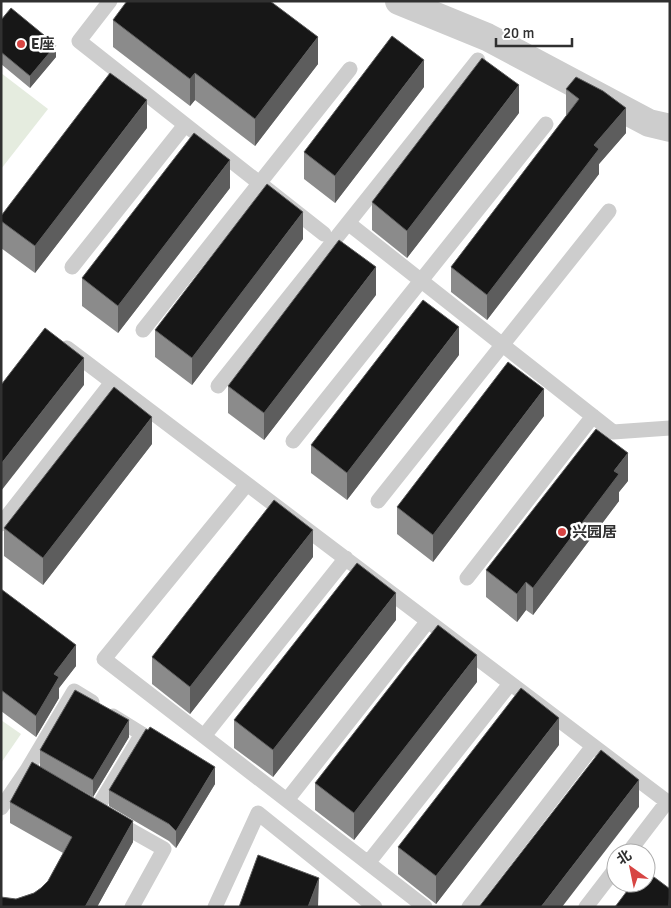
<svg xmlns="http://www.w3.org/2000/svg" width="671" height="908" viewBox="0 0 671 908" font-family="Signika,'Noto Sans SC',sans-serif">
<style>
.green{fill:#e5ecdf}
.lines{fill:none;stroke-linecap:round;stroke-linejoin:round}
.lane{stroke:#cdcdcd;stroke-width:15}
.street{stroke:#cdcdcd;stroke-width:28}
.wall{fill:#8b8b8b}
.shaded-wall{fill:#5d5d5d}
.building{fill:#171717;stroke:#5d5d5d}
.poi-dot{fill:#d74543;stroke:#fff;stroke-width:2}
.labels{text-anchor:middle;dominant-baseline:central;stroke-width:5;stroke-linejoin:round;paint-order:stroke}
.poi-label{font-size:15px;font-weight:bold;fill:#303030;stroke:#fff;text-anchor:start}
</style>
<rect width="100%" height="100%" fill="#fff"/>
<path class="green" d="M1 73 48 109 1 169Z
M1 720 21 734 1 763Z"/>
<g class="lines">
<path class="lane" d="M110 1 79 41 324 234
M348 223 613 432 670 428
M72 267 185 125
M143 330 350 69
M67 348 670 804
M218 386 478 60
M293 441 546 124
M247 484 104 659 425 907
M378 501 609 211
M1 524 112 382
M467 578 593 416
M204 736 346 558
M27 770 74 691 92 702
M287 800 428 621
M1 808 27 770 44 780
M96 810 142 734 113 716
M116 822 164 849 132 907
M628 853 667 802
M368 863 510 684
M215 907 258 813 375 907
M469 907 593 746
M586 907 616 868"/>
<path class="street" d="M399 1 487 37 649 123 670 128"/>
</g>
<path class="wall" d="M1 20 56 57 30 88 1 64Z
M113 20 318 64 255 146 195 100 190 106 113 47Z
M424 87 335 203 304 179V152Z
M566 89 626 133 599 164V174L487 320 451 292V267L567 115H566Z
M519 113 407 258 372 230V202Z
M147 128 35 273 1 248V216Z
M230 188 118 333 82 306V278Z
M303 239 192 385 155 357V330Z
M376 295 264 440 228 413V386Z
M459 355 347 500 311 473V445Z
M544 416 433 562 397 534V507Z
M152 444 43 585 4 556V528Z
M628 481 619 492V501L533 615 526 610 517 622 486 597V570Z
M313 557 190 714 152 684V657Z
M1 589 76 666 59 688V698L36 737 1 711Z
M396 620 273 777 234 748V720Z
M477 682 354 840 315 810V783Z
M129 737 93 797 40 767V750Z
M559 745 436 904 398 874V847Z
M215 784 176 848 169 841 109 806V790Z
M10 802 133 842 97 907 16 899 34 893 41 888 48 881 63 853 10 823Z"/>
<path class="shaded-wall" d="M318 37V64L255 146V119Z
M56 45V57L30 88V76Z
M424 60V87L335 203V176Z
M195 73V100L190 106V79Z
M519 85V113L407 258V231Z
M147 100V128L35 273V246Z
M626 108V133L599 164V174L487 320V295L594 145Z
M230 160V188L118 333V306Z
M303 212V239L192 385V358Z
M376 267V295L264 440V413Z
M459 327V355L347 500V473Z
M84 358V385L1 491V464Z
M544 389V416L433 562V535Z
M152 417V444L43 585V558Z
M628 453V481L619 492V501L533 615V588L614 471Z
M313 530V557L190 714V687Z
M526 582V610L517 622V594Z
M396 593V620L273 777V750Z
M76 645V666L59 688V698L36 737V716L54 674Z
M477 655V682L354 840V813Z
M559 718V745L436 904V876Z
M129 720V737L93 797V780Z
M215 767V784L176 848V831Z
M639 780V807L562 907H541Z
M133 821V842L97 907H85Z
M319 878 318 907H308Z"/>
<path class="building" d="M127 1H270L318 37 255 119 195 73 190 79 113 20Z
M11 8 56 45 30 76 1 52V20Z
M392 36 424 60 335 176 304 152Z
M482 58 519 85 407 231 372 202Z
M110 73 147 100 35 246 1 221V216Z
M576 77 603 91 626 108 594 145 599 149 487 295 451 267 579 99 566 89Z
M194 133 230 160 118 306 82 278Z
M267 184 303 212 192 358 155 330Z
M339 240 376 267 264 413 228 386Z
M423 300 459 327 347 473 311 445Z
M45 328 84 358 1 464V385Z
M508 362 544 389 433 535 397 507Z
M114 387 152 417 43 558 4 528Z
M596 429 628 453 614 471 619 474 533 588 526 582 517 594 486 570Z
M274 500 313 530 190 687 152 657Z
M357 563 396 593 273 750 234 720Z
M1 589 76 645 54 674 59 677 36 716 1 690Z
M438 625 477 655 354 813 315 783Z
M521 688 559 718 436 876 398 847Z
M75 690 129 720 93 780 40 750Z
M150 727 215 767 176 831 169 824 109 790 146 729 148 730Z
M601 750 639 780 541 907H479Z
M32 762 133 821 85 907H1V897L16 899 34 893 41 888 48 881 72 837 10 802Z
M258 855 319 878 308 907H239Z
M646 871 670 889 669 907H615L633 883H646Z"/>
<g class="poi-dot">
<circle cx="21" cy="44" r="5"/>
<circle cx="562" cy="532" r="5"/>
</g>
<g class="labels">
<g class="poi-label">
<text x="31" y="44">E座</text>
<text x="572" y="532">兴园居</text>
</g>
</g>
<rect width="671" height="908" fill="none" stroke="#303030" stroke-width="5"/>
<g transform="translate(631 868) rotate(327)"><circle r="24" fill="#ffffff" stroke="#acacac"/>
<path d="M0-4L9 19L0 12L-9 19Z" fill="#d74543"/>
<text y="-8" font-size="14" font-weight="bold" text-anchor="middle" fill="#303030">北</text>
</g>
<path d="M496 38v8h76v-8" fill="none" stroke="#303030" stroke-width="2.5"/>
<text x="503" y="38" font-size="15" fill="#303030" stroke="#ffffff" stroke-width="4" paint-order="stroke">20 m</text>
</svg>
